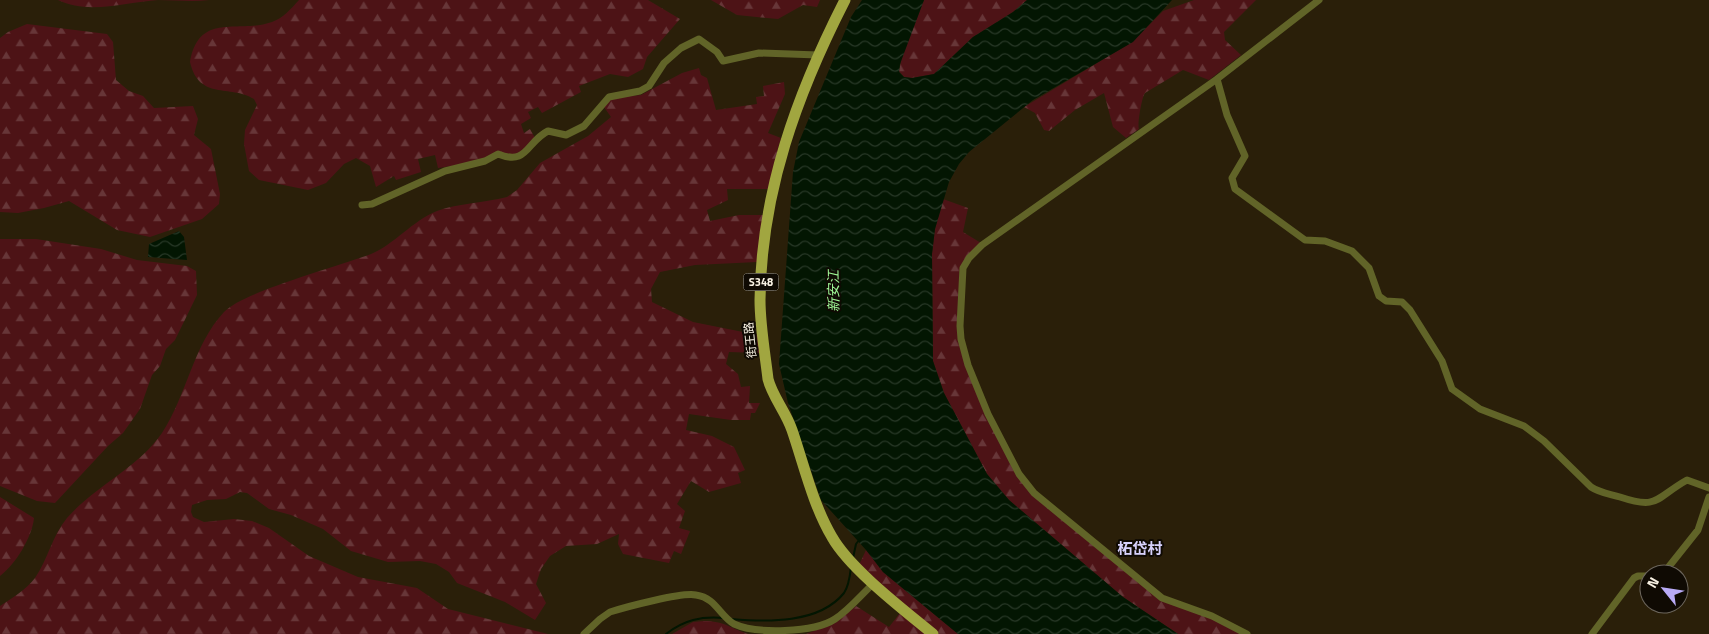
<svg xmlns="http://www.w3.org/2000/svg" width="1709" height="634" viewBox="0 0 1709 634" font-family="'Titillium Web','Noto Sans SC',sans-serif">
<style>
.forest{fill:url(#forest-firs)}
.water{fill:url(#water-waves)}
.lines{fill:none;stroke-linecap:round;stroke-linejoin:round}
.stream{stroke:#031602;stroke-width:2}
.street{stroke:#616428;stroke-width:7}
.primary{stroke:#a1a640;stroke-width:11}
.labels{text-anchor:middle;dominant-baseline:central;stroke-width:4;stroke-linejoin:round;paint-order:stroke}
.shield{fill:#0f0a03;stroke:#b2aca0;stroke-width:1}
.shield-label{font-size:11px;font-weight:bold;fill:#f8f1e3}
.street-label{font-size:12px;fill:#f8f1e3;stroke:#0f0a03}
.water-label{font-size:14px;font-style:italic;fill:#9ff696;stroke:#0f0a03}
.quarter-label{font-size:15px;font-weight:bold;fill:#d7d1fc;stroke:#0f0a03}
</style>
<defs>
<pattern id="forest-firs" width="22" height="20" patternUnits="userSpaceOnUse" patternTransform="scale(1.25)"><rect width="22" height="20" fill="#4d1316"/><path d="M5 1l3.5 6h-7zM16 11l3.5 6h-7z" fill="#673638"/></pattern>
<pattern id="water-waves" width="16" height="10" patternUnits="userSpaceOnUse" patternTransform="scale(1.25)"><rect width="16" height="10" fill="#031602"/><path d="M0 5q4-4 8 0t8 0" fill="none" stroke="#283827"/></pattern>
</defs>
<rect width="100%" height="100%" fill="#2a1f09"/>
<path class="forest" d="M58 0H209C192 2 175 0 158 0 127 2 88 15 58 0Z
M299 0H648L680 19 647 57 643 69 628 77 610 74 579 86 581 92 542 113 538 107 528 112 531 118 521 124 524 133 530 129 535 138 519 155 499 153 472 163 438 168 435 155 418 159 421 172 396 180 394 176 376 187 370 166 356 158 344 164 326 183 308 190 259 180 249 171 244 144 245 130 257 105 254 99C230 84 199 101 190 62 199 11 238 34 272 22 283 18 291 9 299 0Z
M711 0H820L817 7 803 5 778 19 737 15Z
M924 0H1027L1013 12 973 37 934 74 912 78 904 77 899 71 902 57Z
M1194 0H1256L1224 32 1225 40 1241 55 1209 80 1183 70 1145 93C1142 96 1137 125 1139 129L1126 138 1113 127 1104 93 1075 110 1049 131 1044 130 1035 113 1024 107 1132 42 1163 11Z
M27 24 107 34 113 42 116 80 129 91 143 96 154 108 193 106 198 119 194 135 211 149 220 194 219 204 202 219 150 237 117 230 69 201 44 208 18 213 0 212V38L8 32Z
M699 68 701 75 707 78 716 110 757 104 756 97 764 96 763 86 784 82 785 94 768 133 781 138 768 189H727L728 200 707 210 710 221 739 215H764L757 262 695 265 660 272 651 289 652 302 693 322 758 335 760 353 729 352 726 364 738 374 741 387 750 386 749 403H760L755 413H751L750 420H731L689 414 686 430 712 436 734 447 745 470 738 473 741 483 709 492 691 481 677 504 685 511 679 528 690 531 681 554 674 551 669 563 623 554 618 544 619 534 597 544 566 546 550 556 541 569 536 584 546 603 535 620 505 602 457 583 449 572 436 564 420 561 388 562 351 551 323 529 291 515 269 509 247 493 240 492 226 499 207 500 192 505 191 512 193 517 204 522 234 519 252 521 269 528 309 556 358 577 417 588 448 609 548 634H0V606C12 598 26 590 35 578 48 559 52 536 67 518 95 486 138 468 162 433 187 395 193 345 224 312 242 292 340 266 371 254 395 244 412 221 437 211 459 203 484 203 507 197L517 190 540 163 588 136 611 117 604 107 611 98 641 95 682 73Z
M943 199 968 208 963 232 981 243 960 269 959 281 964 363 1030 492 1154 595 1206 615 1241 634H1178L1123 597 1009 500 987 474 944 393 933 361 932 254 935 229Z
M0 239H36L101 249 137 260 187 266 196 271 197 295 175 340 166 349 160 366 152 375 140 409 123 433 108 446 55 503 37 501 0 486Z
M0 497 34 518C32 537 16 564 0 576Z
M866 550 883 572 958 634H939L859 565Z
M856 606 889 627 900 613 926 634H806L836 622Z
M704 621C724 621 730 628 748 634H672L693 622Z"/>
<path class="water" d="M862 0H924L900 64 899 72 904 77 912 78 934 74 973 37 1013 12 1027 0H1172L1133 42 1033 100 969 152 959 164 949 182 935 229 932 254 933 361 944 393 987 474 1009 500 1123 597 1178 634H958L883 572 866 550 821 500 788 403 779 364 793 172 799 142 851 17Z
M179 231 184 237 187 260 148 257 149 244Z"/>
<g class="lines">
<path class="stream" d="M853 558 856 544 860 539
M731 619C767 622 819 624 844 593 849 586 850 576 851 567
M666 634C684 620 701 616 724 618"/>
<path class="street" d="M1217 79 1227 115 1245 156 1232 178 1235 189 1305 240 1325 241 1352 251 1369 268 1379 296 1386 301 1402 302 1410 310 1442 361 1452 389 1480 409 1524 426 1544 441 1591 487C1600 493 1610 494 1620 497 1659 510 1655 498 1687 480L1709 488
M362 205 372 204 445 171 485 161 498 154C528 166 526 142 548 131L566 135 584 126 609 97 640 91 649 86 664 63 681 48 699 39 717 52 723 61 759 53 818 55
M1663 574 1698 530 1709 497
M584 634 600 619 610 612C626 607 682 592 696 595 716 598 719 615 734 624 756 634 814 633 835 619 849 610 861 595 874 583
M1247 634 1212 616 1162 598 1062 516 1034 493 1019 474 988 414 968 365 961 339 960 326 963 268 969 258 982 245 1217 79 1319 0
M1592 634 1634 578 1638 576H1649"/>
<path class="primary" d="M845 0C797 94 761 192 760 300 760 326 765 353 768 379 772 396 786 412 792 430 804 465 813 505 832 537 850 569 904 610 933 634"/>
</g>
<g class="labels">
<rect class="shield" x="743.5" y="273.5" width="35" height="17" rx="4"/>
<g class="shield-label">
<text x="761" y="282">S348</text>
</g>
<g class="street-label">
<text transform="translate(750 340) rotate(-96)">街王路</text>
</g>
<g class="water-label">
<text transform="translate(833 291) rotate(-91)">新安江</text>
</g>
<g class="quarter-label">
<text x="1140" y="548">柘岱村</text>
</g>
</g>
<g transform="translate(1664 589) rotate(300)"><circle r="24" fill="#0f0a03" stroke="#6c665d"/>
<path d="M0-4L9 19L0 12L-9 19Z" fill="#b9abf7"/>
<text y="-8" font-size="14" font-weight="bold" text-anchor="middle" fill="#f8f1e3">N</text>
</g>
</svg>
